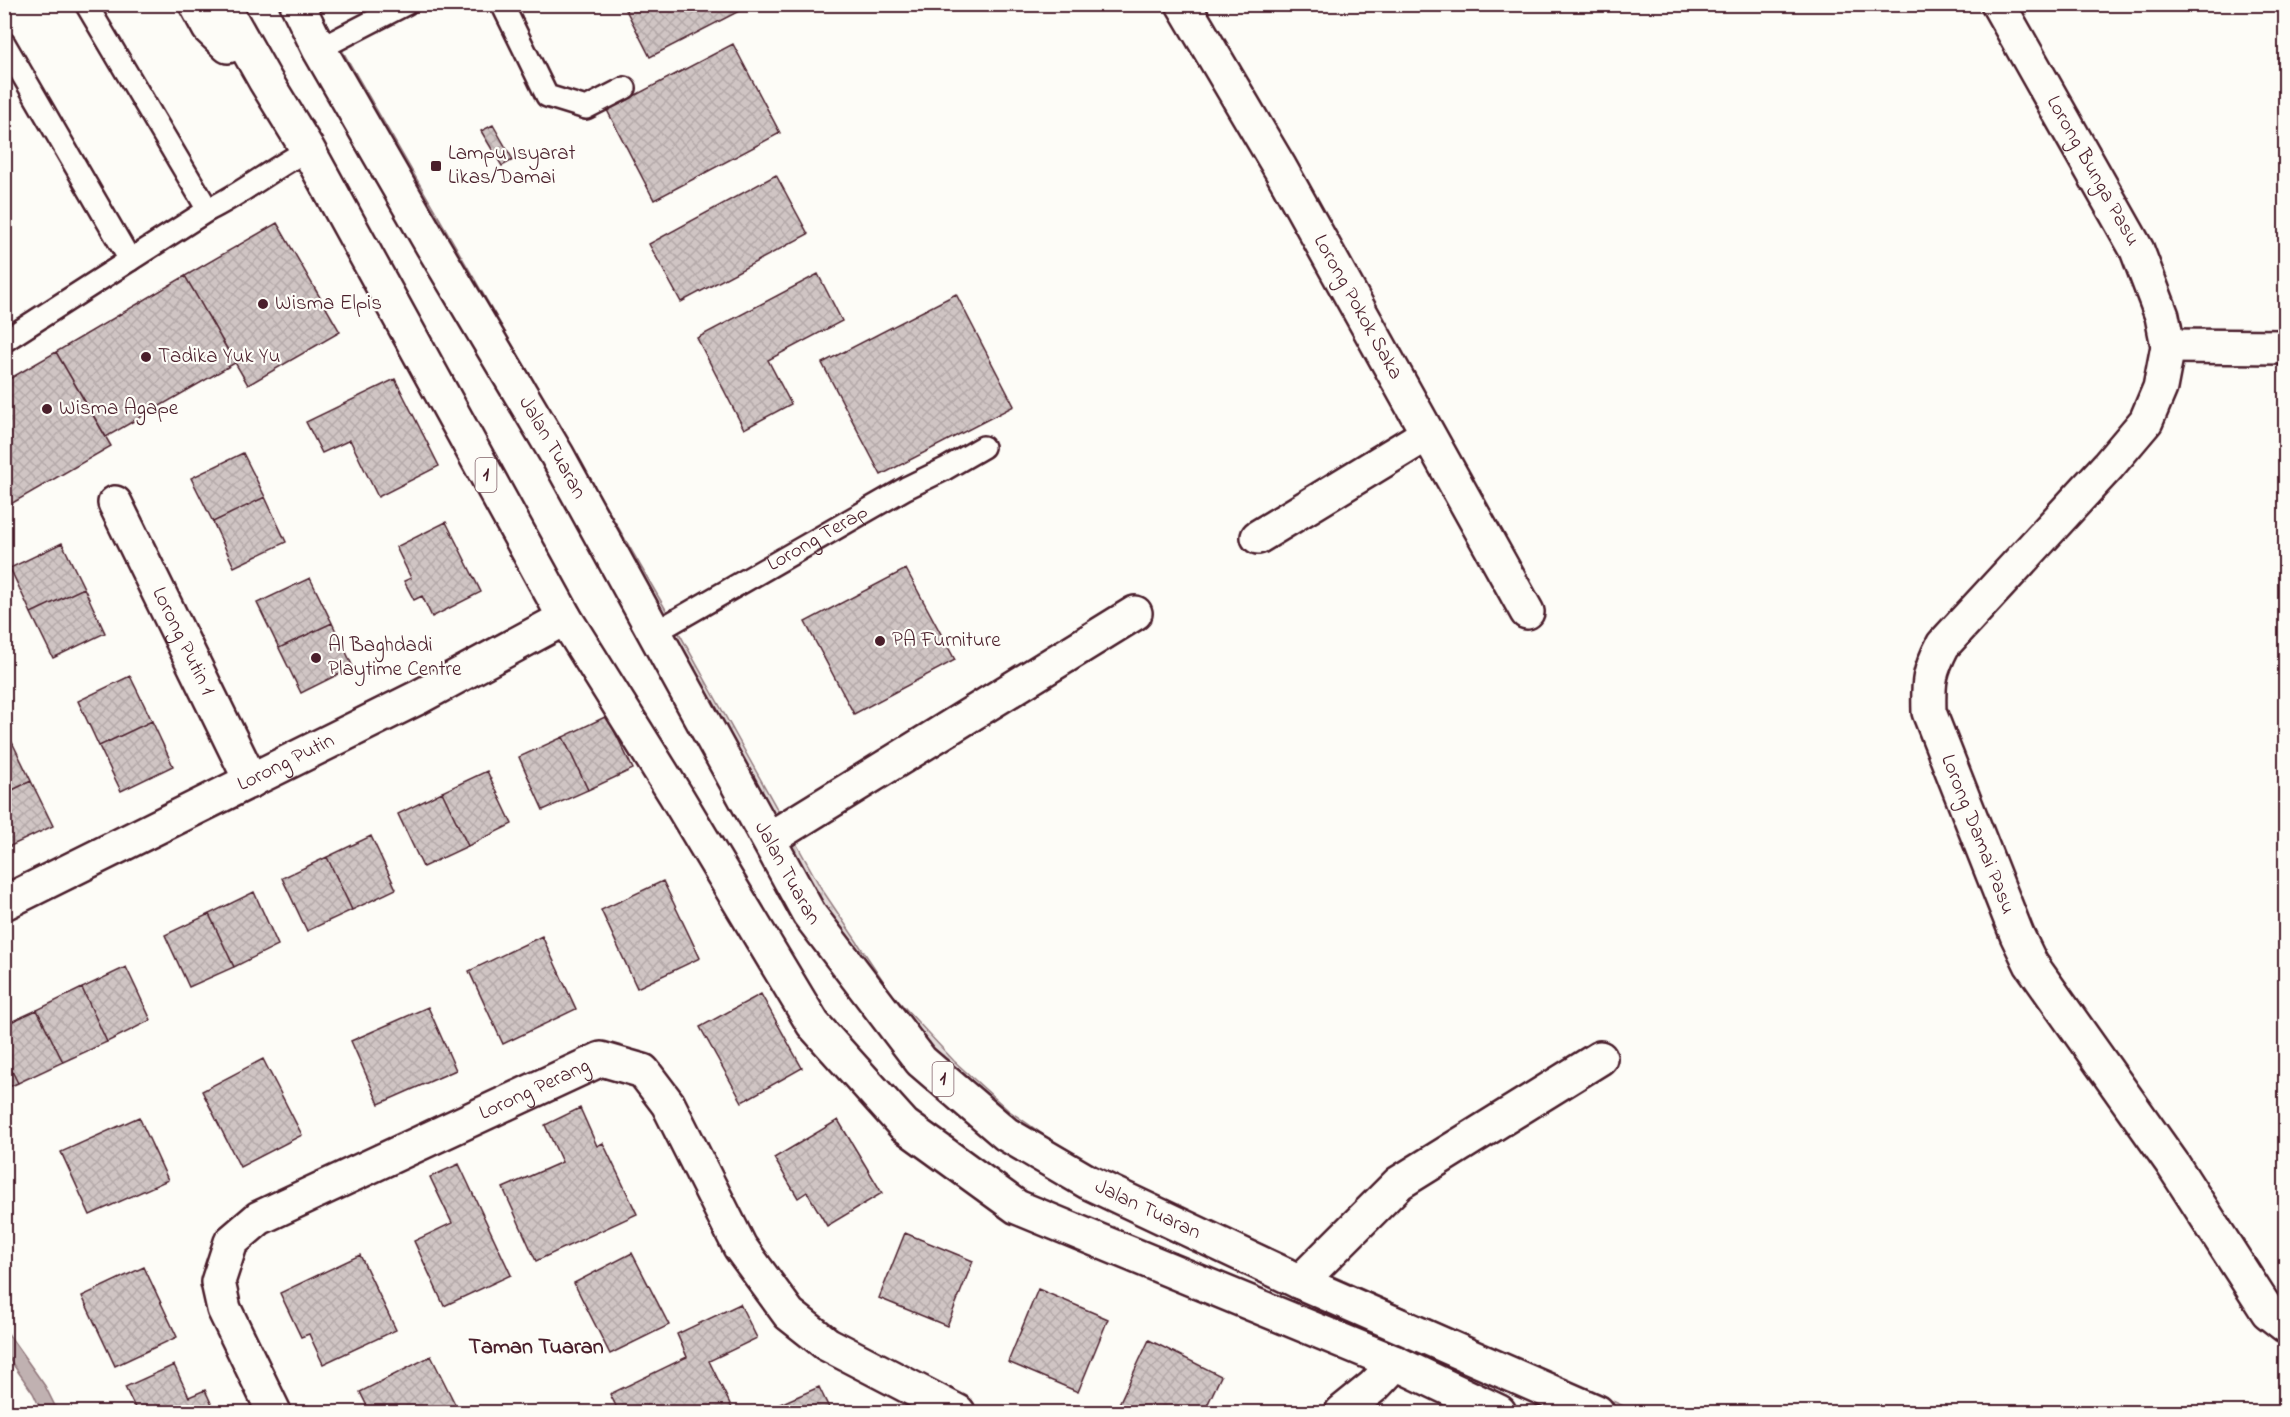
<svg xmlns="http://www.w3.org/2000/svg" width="2290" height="1417" viewBox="0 0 2290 1417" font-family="'Indie Flower',sans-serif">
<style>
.grass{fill:url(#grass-tufts);stroke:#967e82;stroke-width:1.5}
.water{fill:#c0b1b1;stroke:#91777b;stroke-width:1.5}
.building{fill:url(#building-cross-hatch);stroke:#4a1f2b;stroke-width:1.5}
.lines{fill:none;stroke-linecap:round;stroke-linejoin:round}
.lane-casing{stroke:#4a1f2b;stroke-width:26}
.street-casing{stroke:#4a1f2b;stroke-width:38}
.primary-casing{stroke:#4a1f2b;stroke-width:38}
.lane{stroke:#fdfcf7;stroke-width:21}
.street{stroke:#fdfcf7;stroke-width:33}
.primary{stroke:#fdfcf7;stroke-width:33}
.poi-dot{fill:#4a1f2b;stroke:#fdfcf7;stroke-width:2}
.labels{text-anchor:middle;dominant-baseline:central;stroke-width:4.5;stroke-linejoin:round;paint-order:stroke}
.shield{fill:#fdfcf7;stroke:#806168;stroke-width:1.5}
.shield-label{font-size:20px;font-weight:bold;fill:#4a1f2b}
.poi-label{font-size:21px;fill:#4a1f2b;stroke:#fdfcf7;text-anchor:start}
.street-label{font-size:21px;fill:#4a1f2b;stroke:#fdfcf7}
.neighbourhood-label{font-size:22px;font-weight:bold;fill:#4a1f2b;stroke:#fdfcf7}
</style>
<defs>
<pattern id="grass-tufts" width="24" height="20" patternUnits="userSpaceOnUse" patternTransform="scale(1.5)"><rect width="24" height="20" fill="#e3dcda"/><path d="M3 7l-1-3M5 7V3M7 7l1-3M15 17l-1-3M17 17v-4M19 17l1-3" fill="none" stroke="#c4bcbb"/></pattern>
<pattern id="building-cross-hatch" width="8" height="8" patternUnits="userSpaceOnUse" patternTransform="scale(1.5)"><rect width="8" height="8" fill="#d0c5c4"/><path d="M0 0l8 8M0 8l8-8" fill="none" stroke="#b4a9a9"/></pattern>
</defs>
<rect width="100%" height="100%" fill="#fdfcf7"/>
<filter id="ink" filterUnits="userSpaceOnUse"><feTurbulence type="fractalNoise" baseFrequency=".0167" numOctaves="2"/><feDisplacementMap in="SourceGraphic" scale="12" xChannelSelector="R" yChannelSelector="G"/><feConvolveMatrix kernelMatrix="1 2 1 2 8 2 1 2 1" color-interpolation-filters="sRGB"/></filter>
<g filter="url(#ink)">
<path class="grass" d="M304 5H316L673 622 821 888 892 994 954 1061 1008 1110 1071 1154 1148 1193 1637 1412H1607L1067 1161 945 1071 805 893Z"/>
<path class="water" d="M4 1328 45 1386 58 1412H42L33 1393 5 1353Z"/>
<path class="building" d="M623 4H748L749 6 650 57Z
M733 44 780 133 654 200 607 110Z
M493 125 513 160 502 166 481 131Z
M776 175 808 234 681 302 649 244Z
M277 223 340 332 248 385 185 276Z
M818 274 842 321 768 360 791 404 744 429 697 338Z
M185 276 235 363 106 437 56 352Z
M956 294 1014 406 881 475 822 363Z
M56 352 111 446 4 508V382Z
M395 379 439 466 378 497 350 440 322 453 306 422Z
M243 453 265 497 213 522 191 478Z
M265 497 286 542 234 567 213 522Z
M446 522 481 592 432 617 422 596 414 600 404 581 411 578 396 547Z
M62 543 84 588 31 613 10 568Z
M906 569 955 660 854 714 805 622Z
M310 578 332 623 279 648 257 603Z
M84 588 105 633 53 658 31 613Z
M332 623 353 667 301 693 279 648Z
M130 676 152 721 99 746 78 701Z
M607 716 633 769 588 790 563 737Z
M152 721 173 766 121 791 99 746Z
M9 736 31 781 4 794V739Z
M563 737 588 790 543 810 519 757Z
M487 771 512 824 468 846 442 792Z
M31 781 53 826 4 849V794Z
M442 792 468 846 423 867 398 814Z
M371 836 396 889 352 910 327 857Z
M327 857 352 910 307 931 282 878Z
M663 881 700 958 637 988 601 910Z
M254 892 278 945 234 967 209 914Z
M209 914 234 967 189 987 165 935Z
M542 936 576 1009 503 1044 469 971Z
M126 967 151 1020 107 1042 82 988Z
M82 988 107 1042 63 1062 37 1010Z
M761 994 802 1068 742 1102 700 1027Z
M428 1007 456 1070 379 1104 351 1041Z
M37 1010 63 1062 18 1083 4 1055V1025Z
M4 1055 18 1083 4 1089Z
M263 1059 302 1135 240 1167 202 1091Z
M580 1108 597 1146 603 1143 637 1214 536 1261 503 1188 562 1162 545 1125Z
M139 1117 168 1180 90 1215 61 1152Z
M838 1120 882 1193 827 1226 807 1192 798 1198 774 1158Z
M459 1164 511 1275 444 1306 414 1241 452 1223 430 1177Z
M905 1233 973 1261 947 1326 879 1298Z
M632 1253 669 1325 610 1354 574 1283Z
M360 1255 396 1330 323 1364 309 1334 301 1337 280 1293Z
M144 1267 177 1337 115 1366 82 1296Z
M1038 1289 1108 1319 1078 1392 1008 1362Z
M740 1304 757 1338 709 1361 734 1412H619L610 1394 687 1357 677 1334Z
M1149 1340 1221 1376 1204 1412H1137L1119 1404Z
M431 1356 459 1412H370L360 1392Z
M174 1365 189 1397 205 1390 215 1412H137L125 1387Z
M819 1387 831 1412H762Z"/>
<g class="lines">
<g class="lane-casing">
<g id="lane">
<path d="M86 4 208 210C243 193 273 168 308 150"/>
<path d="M502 4 547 96 586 108 625 88"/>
<path d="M4 43 130 260 4 341"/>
<path d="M319 49 406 4"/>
<path d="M130 260 208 210"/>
<path id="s1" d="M654 633 906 488 945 469 983 447"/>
</g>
</g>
<g class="street-casing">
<g id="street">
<path id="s2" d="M1183 4 1280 168 1527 612"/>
<path id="s3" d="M1998 4 2137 250 2162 316 2168 346 2160 388 2146 421 2108 466 1943 645C1929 672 1928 682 1929 712L2017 935 2031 964 2172 1163 2268 1312 2286 1326"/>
<path d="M2168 346 2286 347"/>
<path id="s4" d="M115 503 251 781"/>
<path d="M1258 537 1427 434"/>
<path d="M769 839 1135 613"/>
<path id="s5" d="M4 903 419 697 565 618"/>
<path d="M1300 1282 1399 1183 1600 1058"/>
<path id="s6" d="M274 1412 224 1309 218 1282 231 1242 259 1218 601 1059 643 1071 668 1104 740 1247 789 1314 827 1344 958 1412"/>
<path d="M1342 1412 1374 1386 1396 1363"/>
</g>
</g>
<g class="primary-casing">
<g id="primary">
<path d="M196 4 209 28 228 46"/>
<path d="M222 4 265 80 308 150 565 618 675 794 813 1024 904 1125 1017 1207 1396 1363 1499 1412"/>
<path id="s7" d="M297 4 319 49 432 245 557 455 809 914 921 1061 1006 1134 1088 1182 1300 1282 1597 1412"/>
</g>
</g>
<use href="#lane" class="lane"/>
<use href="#street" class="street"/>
<use href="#primary" class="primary"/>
</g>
</g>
<g class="poi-dot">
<rect x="430" y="160" width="12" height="12" rx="3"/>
<circle cx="263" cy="304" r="6"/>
<circle cx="146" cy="357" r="6"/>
<circle cx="47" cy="409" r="6"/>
<circle cx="880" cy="641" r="6"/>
<circle cx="316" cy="658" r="6"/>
</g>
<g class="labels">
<g class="shield">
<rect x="475.5" y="458" width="21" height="34" rx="4.5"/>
<rect x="932.5" y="1062" width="21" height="34" rx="4.5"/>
</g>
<g class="shield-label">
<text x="486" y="475">1</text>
<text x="943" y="1079">1</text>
</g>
<g class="poi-label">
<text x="448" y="154">Lampu Isyarat<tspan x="448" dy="24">Likas/Damai</tspan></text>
<text x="275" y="304">Wisma Elpis</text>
<text x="158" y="357">Tadika Yuk Yu</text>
<text x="59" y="409">Wisma Agape</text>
<text x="892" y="641">PA Furniture</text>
<text x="328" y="646">Al Baghdadi<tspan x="328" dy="24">Playtime Centre</tspan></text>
</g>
<g class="street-label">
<text stroke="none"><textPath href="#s3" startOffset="192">Lorong Bunga Pasu</textPath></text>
<text stroke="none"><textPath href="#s2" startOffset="350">Lorong Pokok Saka</textPath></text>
<text stroke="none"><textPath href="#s7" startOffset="512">Jalan Tuaran</textPath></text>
<text stroke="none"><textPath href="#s1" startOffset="189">Lorong Terap</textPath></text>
<text stroke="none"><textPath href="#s4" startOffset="154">Lorong Putin 1</textPath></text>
<text stroke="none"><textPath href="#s5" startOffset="315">Lorong Putin</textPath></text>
<text stroke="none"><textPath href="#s3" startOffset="966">Lorong Damai Pasu</textPath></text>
<text stroke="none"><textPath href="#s7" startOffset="998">Jalan Tuaran</textPath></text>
<text stroke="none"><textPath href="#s6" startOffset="525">Lorong Perang</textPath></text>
<text stroke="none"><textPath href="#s7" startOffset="1502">Jalan Tuaran</textPath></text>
</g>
<g class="neighbourhood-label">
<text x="536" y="1348">Taman Tuaran</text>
</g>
</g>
<rect width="2290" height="1417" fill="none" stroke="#fdfcf7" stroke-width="24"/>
<rect x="12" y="12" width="2266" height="1393" fill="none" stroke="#4a1f2b" stroke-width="2" filter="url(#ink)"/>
</svg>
